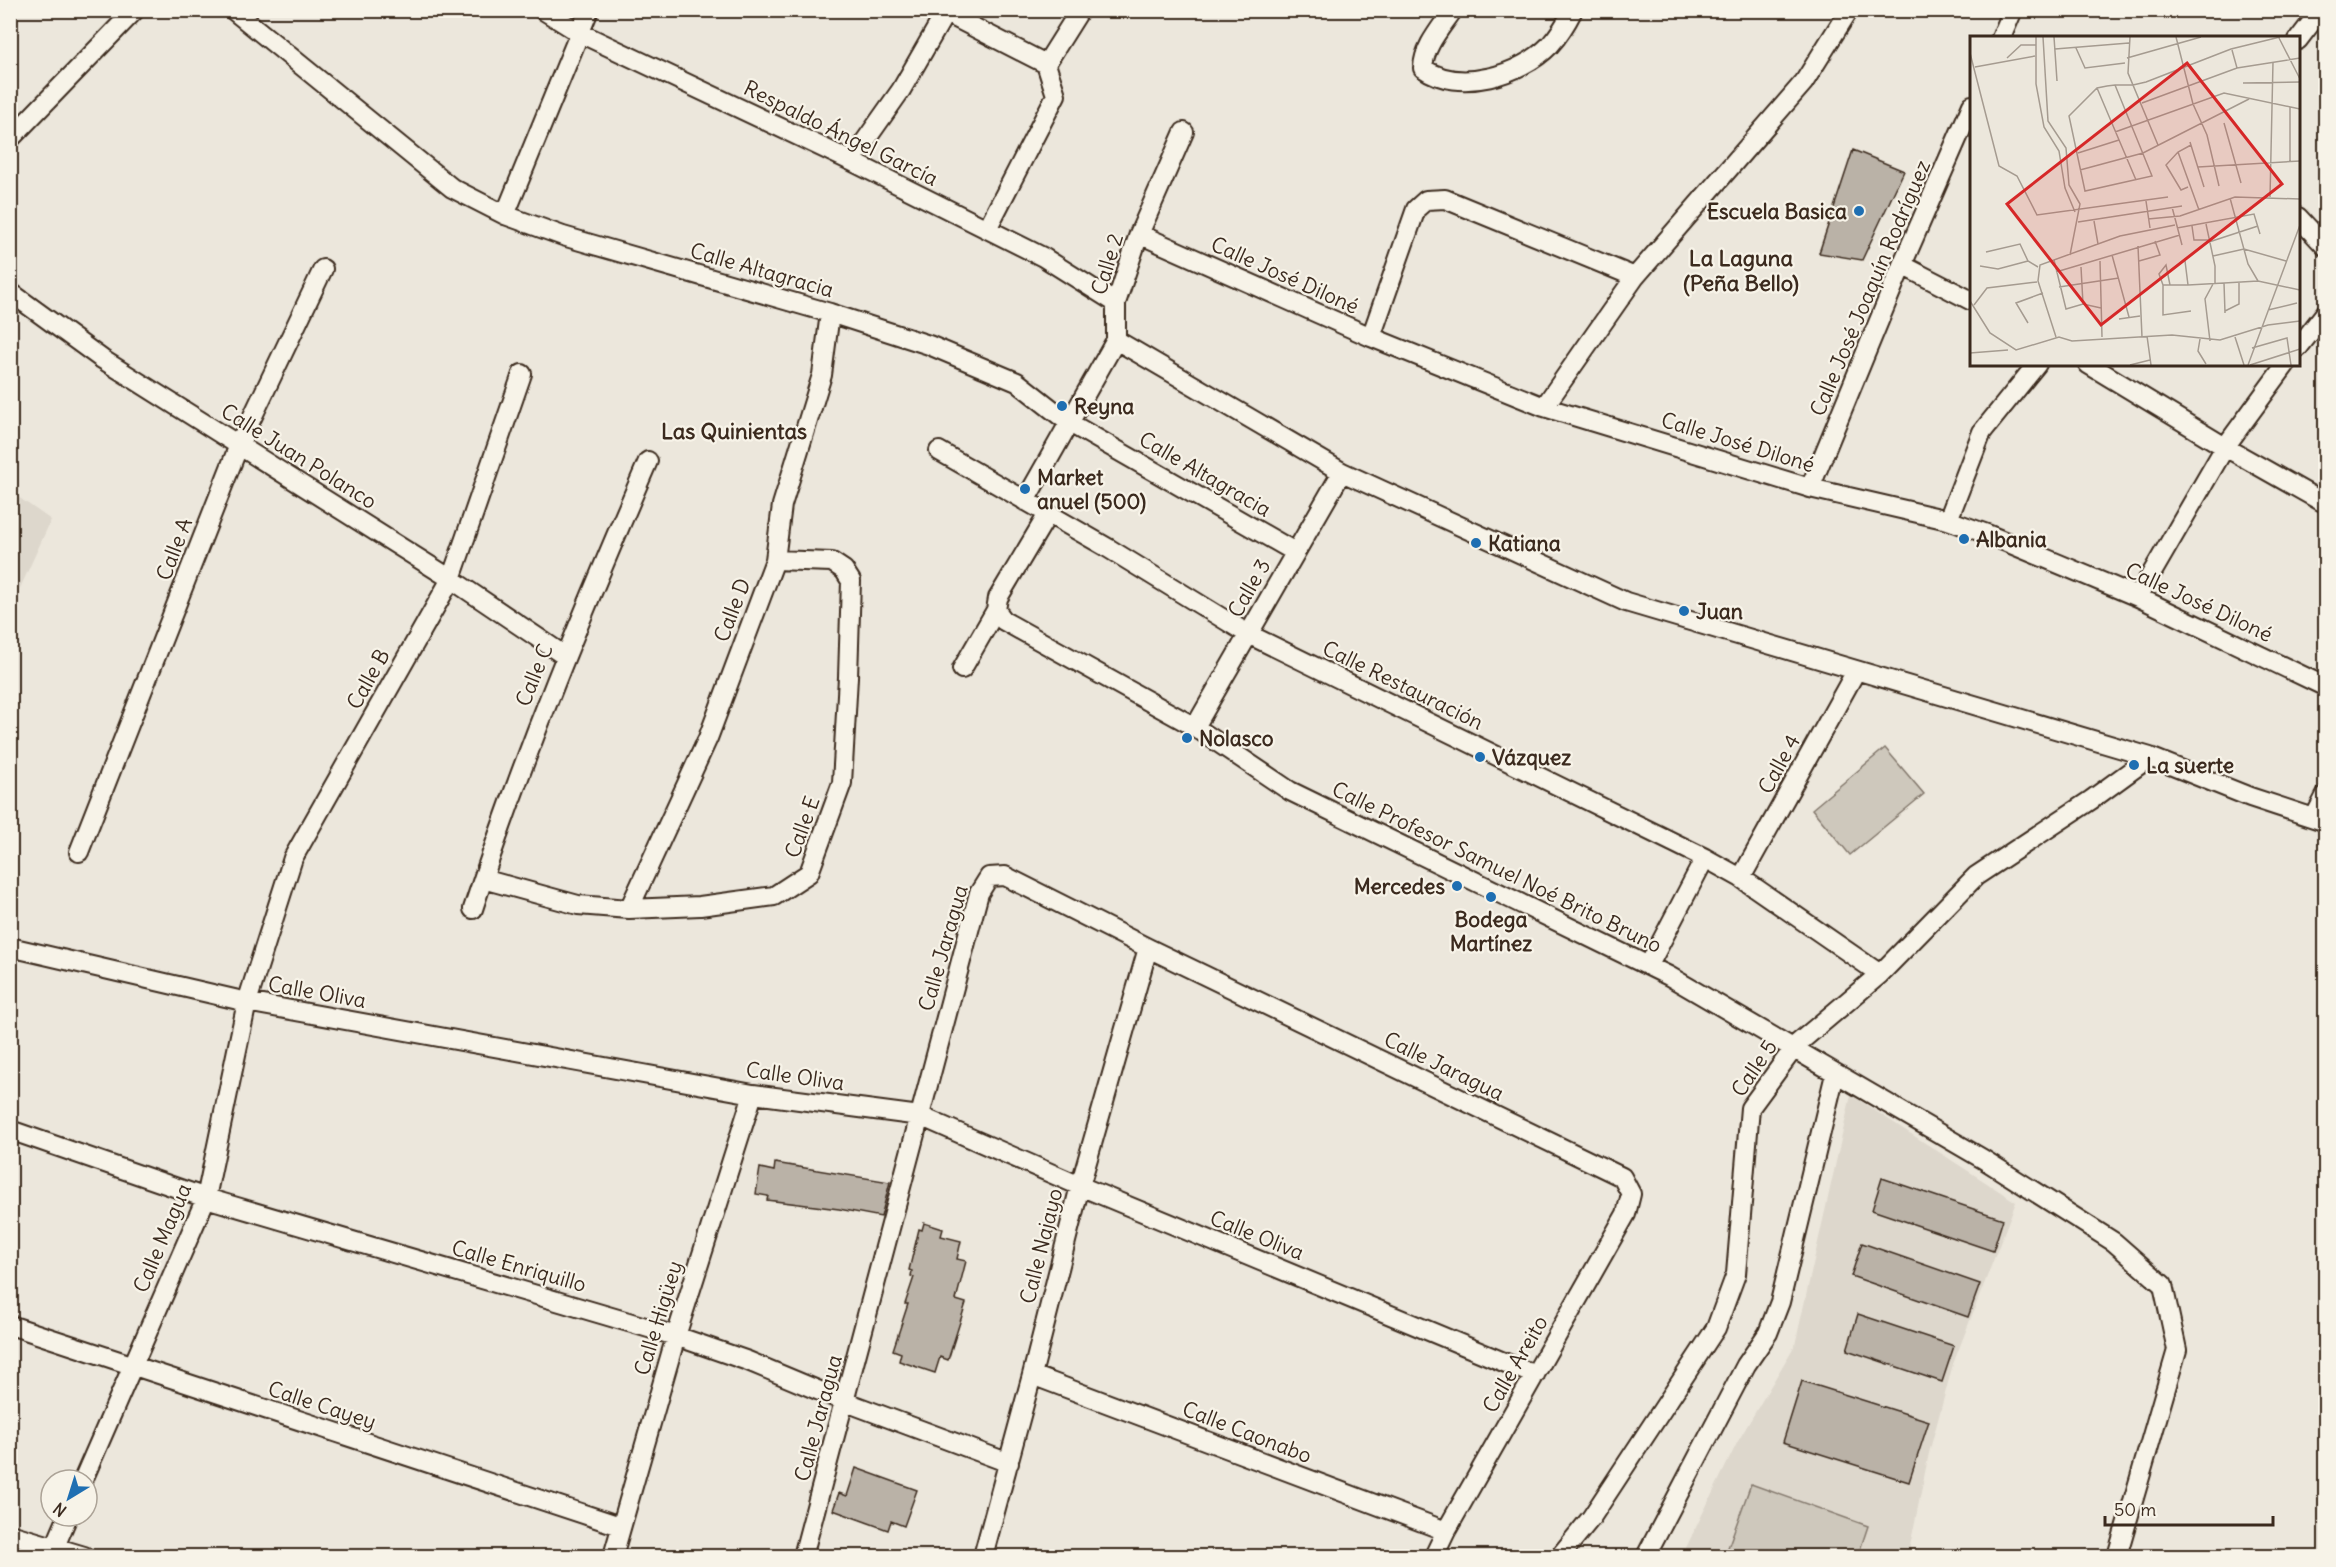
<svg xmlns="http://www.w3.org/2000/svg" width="2336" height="1567" viewBox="0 0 2336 1567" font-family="Delius,sans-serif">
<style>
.built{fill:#ddd7cc}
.green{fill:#cec8bc;stroke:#84796d;stroke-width:1.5}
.building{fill:#bab2a7;stroke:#3b2a1e;stroke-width:1.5}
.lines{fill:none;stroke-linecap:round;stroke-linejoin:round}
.street-casing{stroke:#3b2a1e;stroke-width:22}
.street{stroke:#f7f3e8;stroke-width:18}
.poi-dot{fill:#1f6fb2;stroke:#f7f3e8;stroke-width:2}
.labels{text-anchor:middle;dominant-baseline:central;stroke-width:4.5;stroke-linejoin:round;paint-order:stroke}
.street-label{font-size:21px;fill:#3b2a1e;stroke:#f7f3e8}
.poi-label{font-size:21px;font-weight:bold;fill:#3b2a1e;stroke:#f7f3e8;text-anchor:start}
.neighbourhood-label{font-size:22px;font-weight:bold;fill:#3b2a1e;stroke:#f7f3e8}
.inset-road{fill:none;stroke:#a59b90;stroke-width:1.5}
.view{fill:#d62828;fill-opacity:0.15;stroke:#d62828;stroke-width:3}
.inset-edge{fill:none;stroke:#3b2a1e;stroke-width:3}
</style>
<rect width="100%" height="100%" fill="#ece7dc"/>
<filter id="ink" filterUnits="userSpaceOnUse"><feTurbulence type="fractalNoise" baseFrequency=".0167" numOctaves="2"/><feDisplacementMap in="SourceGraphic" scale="12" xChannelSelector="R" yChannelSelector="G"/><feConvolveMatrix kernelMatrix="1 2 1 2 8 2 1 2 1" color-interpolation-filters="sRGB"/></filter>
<g filter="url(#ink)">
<path class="built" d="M11 492 51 520 11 608Z
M1851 1095 2016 1202 1953 1364 1929 1453 1908 1556H1682L1737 1443 1795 1345Z"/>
<path class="green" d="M1885 748 1924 794 1850 855 1812 809Z
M1751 1484 1868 1526 1858 1556H1725Z"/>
<path class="building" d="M1853 150 1904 171 1862 260 1819 253Z
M775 1163 890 1182 881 1217 839 1209 767 1200 768 1196 756 1194 760 1168 774 1171Z
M1882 1178 2003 1219 1993 1251 1872 1210Z
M924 1223 943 1229 941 1236 961 1241 957 1259 966 1261 956 1300 966 1303 948 1360 940 1357 935 1373 899 1361 901 1353 893 1350 908 1304H905L914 1277 911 1276 912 1271 909 1270 919 1229 922 1230Z
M1862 1243 1980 1284 1968 1317 1851 1276Z
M1858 1314 1954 1346 1942 1382 1847 1350Z
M1802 1381 1929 1421 1909 1482 1783 1442Z
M856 1468 917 1490 904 1526 891 1521 888 1530 833 1510 839 1493 847 1496Z"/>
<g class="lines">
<g class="street-casing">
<path id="street" d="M233 10 452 188 505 215 563 236 830 313 929 345 1017 382 1068 422 1295 552
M543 10 580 33 851 161 1043 257 1116 303
M1453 10C1441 28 1424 46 1423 68 1459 94 1521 75 1550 45 1559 35 1567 22 1573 10
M946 13 1046 64 1056 95 987 229
M2001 38 2013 10
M2298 40 2321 10
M1046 64 1080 10
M10 139 135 10
M851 161 901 90 947 10
M505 215 589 10
M2298 217 2326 247
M1139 234 1371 337 1544 407 1810 488 1948 520 1987 534 2138 597 2326 687
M1902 265 1972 301
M10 292 102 359 451 579 565 656
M1371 337 1416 209 1426 200 1445 199 1635 277
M1116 340 1342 472 1626 602 2150 757 2250 797 2326 822
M2298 348 2326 312
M2088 364 2225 447 2326 504
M1544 407 1635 277 1804 82 1849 10
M939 451 1108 548 1248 634 1705 858 1741 878 1880 974
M1810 488 1902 265 1972 105
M1025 501 1116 340V303L1139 234 1184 132
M1948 520 1982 432 2037 364
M2138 597 2225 447 2286 364
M996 610 1004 621 1195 727 1290 791 1669 976 1983 1159 2114 1242 2163 1285 2177 1350 2117 1556
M962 669 996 610 998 598 1048 514
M1195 727 1342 472
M2314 818 2326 795
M79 852 239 445 323 269
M1741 878 1856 671
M483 879 578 905 629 909 700 906 774 896 809 873 842 783 848 677 851 581 844 570 832 562 775 560
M473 909C523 756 584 609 648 461
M629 909 708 738 775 560 782 505 822 375 830 313
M10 947 247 1002 753 1094 920 1116 1080 1186 1535 1375
M1649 965 1705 858
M10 1130 206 1198 676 1336 748 1361 846 1402 1009 1463
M10 1325 620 1526
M1032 1375 1446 1531
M83 1480 206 1198 247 1002 293 858 451 579 522 374
M10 1534 84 1556
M51 1556 68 1516
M613 1556 676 1336 753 1094
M803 1556 979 893 989 877 1005 876 1148 948 1622 1177 1631 1194 1626 1214 1446 1531 1434 1556
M983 1556 1032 1375 1080 1186 1148 948
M1560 1556 1591 1518 1716 1328 1736 1274 1750 1108 1797 1044 1880 974 1976 876 2091 800 2150 757
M1646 1556 1746 1365 1768 1333 1780 1302 1835 1074"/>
</g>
<use href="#street" class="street"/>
</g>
</g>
<g class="poi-dot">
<circle cx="1859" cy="211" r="6"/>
<circle cx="1062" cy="406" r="6"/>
<circle cx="1025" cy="489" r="6"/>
<circle cx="1964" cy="539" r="6"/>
<circle cx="1476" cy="543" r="6"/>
<circle cx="1684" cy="611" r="6"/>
<circle cx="1187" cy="738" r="6"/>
<circle cx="1480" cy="757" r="6"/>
<circle cx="2134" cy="765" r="6"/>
<circle cx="1457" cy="886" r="6"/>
<circle cx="1491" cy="897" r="6"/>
</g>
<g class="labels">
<g class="street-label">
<text transform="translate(841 133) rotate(26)">Respaldo Ángel García</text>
<text transform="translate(1107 264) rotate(-73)">Calle 2</text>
<text transform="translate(762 270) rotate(16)">Calle Altagracia</text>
<text transform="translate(1285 275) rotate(24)">Calle José Diloné</text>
<text transform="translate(1870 288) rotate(-67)">Calle José Joaquín Rodríguez</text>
<text transform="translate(1738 442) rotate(17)">Calle José Diloné</text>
<text transform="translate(299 456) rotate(32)">Calle Juan Polanco</text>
<text transform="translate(1205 474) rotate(30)">Calle Altagracia</text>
<text transform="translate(174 549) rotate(-69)">Calle A</text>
<text transform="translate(1249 588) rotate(-60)">Calle 3</text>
<text transform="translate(2199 602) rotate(25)">Calle José Diloné</text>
<text transform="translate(732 610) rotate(-69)">Calle D</text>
<text transform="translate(534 675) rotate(-68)">Calle C</text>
<text transform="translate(368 679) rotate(-61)">Calle B</text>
<text transform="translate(1403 685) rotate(26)">Calle Restauración</text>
<text transform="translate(1779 764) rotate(-61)">Calle 4</text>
<text transform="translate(802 827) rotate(-70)">Calle E</text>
<text transform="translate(1497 867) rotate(26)">Calle Profesor Samuel Noé Brito Bruno</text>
<text transform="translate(943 948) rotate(-74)">Calle Jaragua</text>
<text transform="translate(317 992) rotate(10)">Calle Oliva</text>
<text transform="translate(1444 1066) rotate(26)">Calle Jaragua</text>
<text transform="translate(1754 1068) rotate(-56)">Calle 5</text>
<text transform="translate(795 1076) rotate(8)">Calle Oliva</text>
<text transform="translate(1257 1235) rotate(22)">Calle Oliva</text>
<text transform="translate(162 1238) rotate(-67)">Calle Magua</text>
<text transform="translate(1041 1246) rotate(-76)">Calle Najayo</text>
<text transform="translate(519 1266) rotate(16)">Calle Enriquillo</text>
<text transform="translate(658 1318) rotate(-73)">Calle Higüey</text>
<text transform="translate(1515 1364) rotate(-60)">Calle Areito</text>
<text transform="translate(322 1405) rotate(18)">Calle Cayey</text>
<text transform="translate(818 1418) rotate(-75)">Calle Jaragua</text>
<text transform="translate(1247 1432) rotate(21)">Calle Caonabo</text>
</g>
<g class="poi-label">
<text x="1847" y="211" text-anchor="end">Escuela Basica</text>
<text x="1074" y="406">Reyna</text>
<text x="1037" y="477">Market<tspan x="1037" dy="24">anuel (500)</tspan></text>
<text x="1976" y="539">Albania</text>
<text x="1488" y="543">Katiana</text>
<text x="1696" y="611">Juan</text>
<text x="1199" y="738">Nolasco</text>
<text x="1492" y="757">Vázquez</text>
<text x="2146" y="765">La suerte</text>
<text x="1445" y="886" text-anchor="end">Mercedes</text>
<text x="1491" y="919" text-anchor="middle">Bodega<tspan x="1491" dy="24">Martínez</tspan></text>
</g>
<g class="neighbourhood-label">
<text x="1741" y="258">La Laguna<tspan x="1741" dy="25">(Peña Bello)</tspan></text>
<text x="734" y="431">Las Quinientas</text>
</g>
</g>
<g transform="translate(1970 36)">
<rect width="330" height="330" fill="#ece7dc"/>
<path class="inset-road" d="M66 1V48L74 91 89 115 95 152 105 176M73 1 78 85 96 112 99 149 110 168 100 219M84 1 87 45M160 1 158 37 188 109M206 1 223 68 237 99 249 150M309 2 330 43M106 12 115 32 155 27M85 13 159 7M262 14 267 32M0 17 29 130 47 140 67 179 198 161M37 22 51 9H66M157 22 231 1M5 31 65 20M273 47 330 46M145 49 182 140 115 155 99 80 127 52 137 50 145 49H163L176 46 261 13 310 1M127 52 166 144M172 67 267 32 330 22M254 87 271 147M145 96 254 57 330 73M220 106 234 151M208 116 229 174M108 117 149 104M320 125V71M228 131 330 125M110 134 173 117 279 63M218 151 211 154 196 129 208 116 221 109M300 161 303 26M260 162 278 228 288 245M176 165 180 192M202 171 212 209M178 183 210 180 265 161 330 163M124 185 128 208M108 186 212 170M236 188 245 230V248M222 190 224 204H238M207 192 284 178 290 198M239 206 288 190M168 210 172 301M16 216 50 208 58 225 68 231M142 219 159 281M243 220 274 213 316 225M84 224 96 273 113 268 131 272M130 225 132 301M169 225 190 219 185 205M215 225 218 249M10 230 28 233 58 225M111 231 113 268M86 236 210 199M254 247 255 277M193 249V279L221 275M200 249 196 229 189 238 193 249H218L254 247 288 245 330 254M89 251 149 242M0 265 20 297 46 314 89 301 102 305 202 299 250 304 298 289 330 285M4 269 17 252 67 246M298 274 327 267M255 275 269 268V247M149 283 170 280M58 287 46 267 73 257M177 300 181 329M86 301 68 245 70 229 150 200 205 189M265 301 274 329M230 303 228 315 236 328M240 305 235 263 243 248M282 312 317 302 321 329M0 317 38 314M160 329 180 324M278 329 330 189M280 329 330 313"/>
<path class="view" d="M217 27 312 148 131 289 37 168Z"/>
<rect width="330" height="330" class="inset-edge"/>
</g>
<rect width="2336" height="1567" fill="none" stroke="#f7f3e8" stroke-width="36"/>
<rect x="18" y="18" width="2300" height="1531" fill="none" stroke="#3b2a1e" stroke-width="2" filter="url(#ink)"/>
<g transform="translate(69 1498) rotate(218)"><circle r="28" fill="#f7f3e8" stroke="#aca397" stroke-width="1.5"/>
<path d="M0-4.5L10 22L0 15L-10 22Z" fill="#1f6fb2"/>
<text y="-9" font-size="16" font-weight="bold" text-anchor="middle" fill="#3b2a1e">N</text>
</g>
<path d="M2105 1516v9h168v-9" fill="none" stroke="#3b2a1e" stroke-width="3"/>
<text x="2114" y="1516" font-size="18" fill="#3b2a1e" stroke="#f7f3e8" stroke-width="4.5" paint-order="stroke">50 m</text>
</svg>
